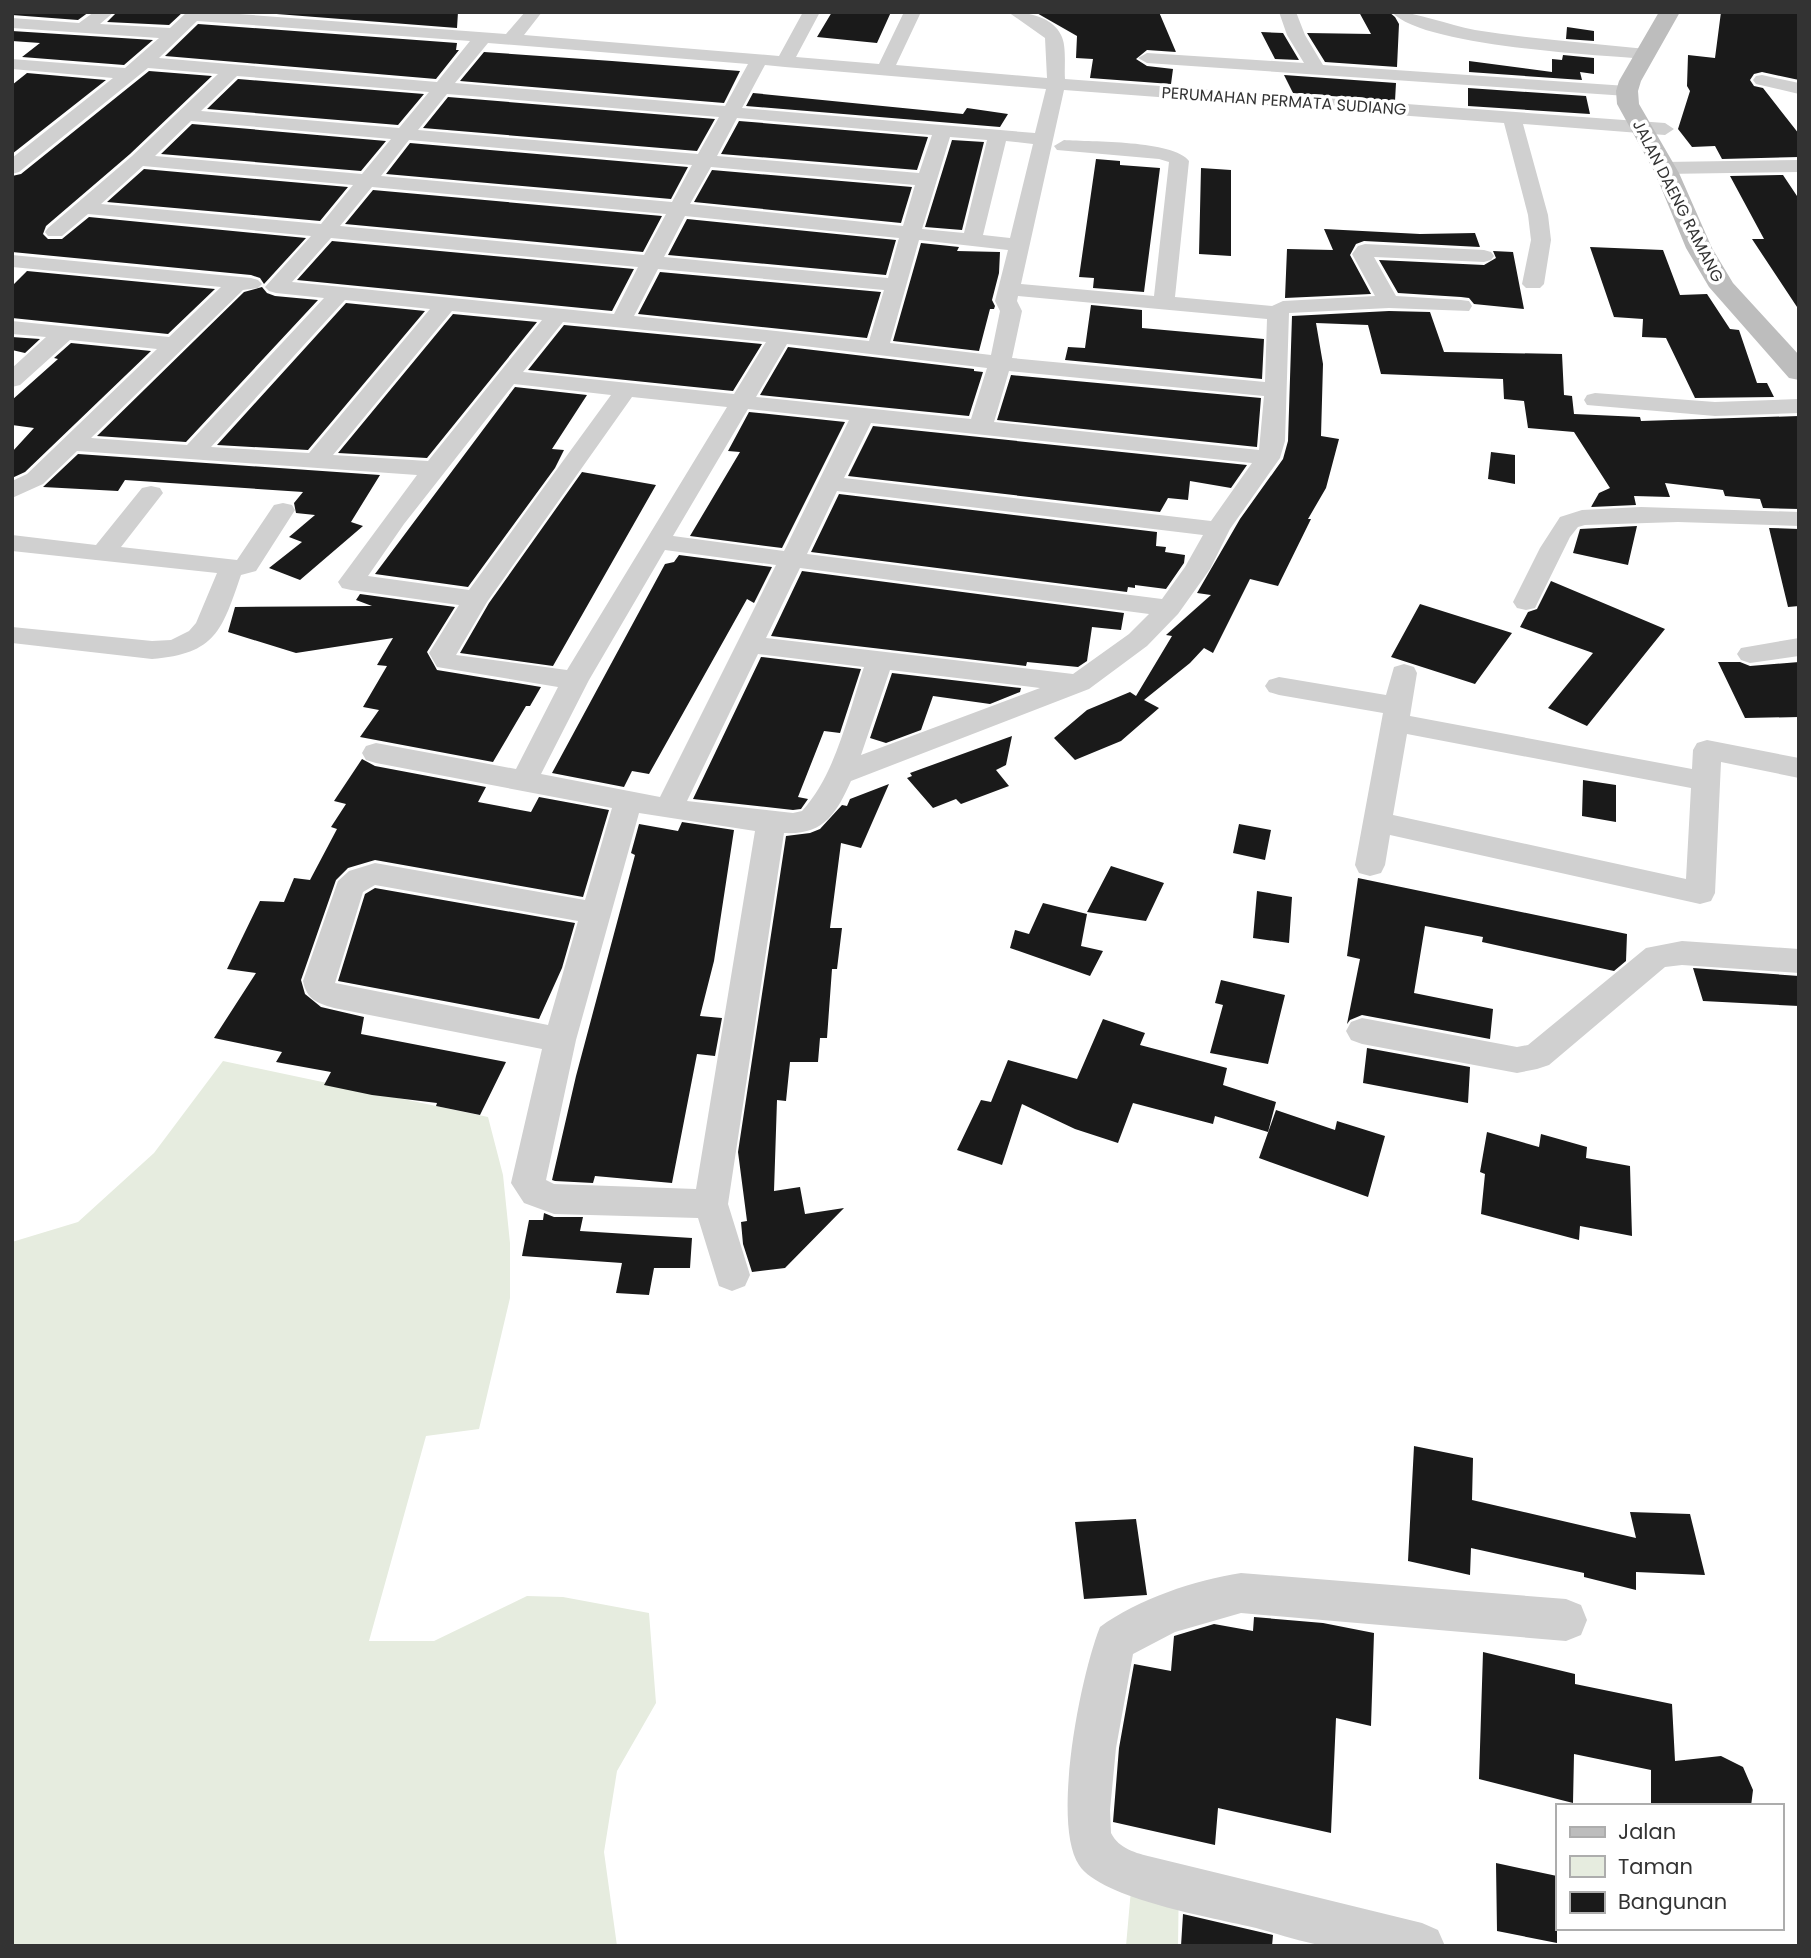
<svg xmlns="http://www.w3.org/2000/svg" width="1811" height="1958" viewBox="0 0 1811 1958" font-family="Poppins,sans-serif">
<style>
.green{fill:#e6ecdf}
.building{fill:#1a1a1a}
.lines{fill:none;stroke-linecap:round;stroke-linejoin:round}
.minor{fill:#d0d0d0;fill-rule:evenodd}
.secondary{fill:#bdbdbd;fill-rule:evenodd}
.labels{text-anchor:middle;dominant-baseline:central;stroke-width:7;stroke-linejoin:round;paint-order:stroke}
.far-street-label{font-size:16px;fill:#333;stroke:#fff}
</style>
<rect width="100%" height="100%" fill="#fff"/>
<path class="green" d="M223 1061 488 1117 503 1175 510 1243V1298L479 1429 426 1436 369 1641H434L527 1596 563 1597 649 1613 656 1703 617 1771 604 1852 617 1946H12V1242L78 1222 154 1153Z
M1133 1867 1179 1875 1178 1946H1126Z"/>
<path class="building" d="M12 12H89L78 20 12 15Z
M117 12H183L169 25 107 22Z
M251 12H458L457 28Z
M832 12H891L877 43 817 37Z
M1035 12H1159L1176 52 1147 50 1136 59 1147 66 1182 70 1173 69 1171 84 1090 78 1093 59 1076 58 1077 36Z
M1359 12H1389L1395 17 1399 24 1397 67 1325 62 1307 33 1371 34Z
M1721 12H1799V80L1762 72 1754 74 1750 80 1754 86 1763 88 1799 134V157L1722 159 1715 146 1692 147 1678 129 1690 91 1687 86 1688 55 1715 58Z
M198 24 457 43 456 50H459L436 79 165 56Z
M1567 27 1594 31V41L1566 39Z
M12 31 153 40 124 65 22 57 40 43 12 41Z
M1261 32 1283 33 1299 60 1275 59Z
M484 52 612 61 740 71 724 103 460 81Z
M1563 55 1594 58V74L1580 72 1582 80 1469 72V61L1552 72V59L1562 60Z
M149 71 212 76 130 154 46 226 43 234 48 239H62L89 217 306 238 264 284 260 278 251 275 12 252V176L21 174Z
M27 73 106 80 12 154V85Z
M1284 75 1396 83 1395 101 1293 93Z
M238 79 424 94 398 125 207 109Z
M1468 88 1586 96 1590 114 1468 106Z
M753 93 963 114 967 108 1008 114 1000 127 746 106Z
M448 97 715 119 697 151 423 128Z
M739 121 928 137 917 170 721 154Z
M192 124 386 141 361 171 161 154Z
M952 140 984 142 962 230 925 227Z
M410 143 688 167 671 199 386 174Z
M1096 159 1120 161V165L1160 168 1144 292 1093 288 1094 278 1079 277Z
M1201 168 1231 170V256L1199 254Z
M144 169 348 187 320 221 107 202Z
M712 170 912 187 901 223 694 202Z
M1783 175 1799 199V310L1752 239H1764L1730 176Z
M373 190 662 216 643 252 345 224Z
M687 219 896 240 886 275 668 255Z
M1324 229 1420 234 1475 233 1480 247 1364 241 1356 244 1350 255 1371 294 1285 298 1287 249 1333 250Z
M332 241 634 269 612 311 297 280Z
M921 243 959 247 957 251 1000 252 999 273 992 300 995 306 994 309H990L979 351 893 341Z
M1590 247 1663 250 1680 295 1707 294 1730 329 1739 330 1757 383H1767L1774 397 1695 398 1666 338 1642 337 1643 319 1614 317Z
M1493 251 1513 252 1524 309 1474 304 1469 298 1461 297 1398 293 1379 260 1484 265 1496 258Z
M27 271 215 289 168 334 12 318V286Z
M660 272 881 292 867 338 638 314Z
M262 287 267 293 275 296 318 300 186 442 97 436 244 292Z
M346 303 425 311 308 450 217 445Z
M1091 305 1142 310V328L1264 339 1262 379 1065 360 1068 347 1085 348Z
M1389 311 1430 312 1444 352 1562 354 1564 395 1572 396 1574 414 1640 417 1641 421 1799 416V509L1763 508 1760 499 1725 496 1723 490 1665 483 1670 497 1634 496 1636 505 1591 507 1599 493 1610 488 1574 432 1528 428 1524 401 1504 399 1503 379 1381 374 1368 325 1316 323 1323 364 1321 436 1339 439 1326 488 1308 519H1311L1278 586 1250 579 1213 653 1204 648 1190 663 1144 700 1159 708 1121 741 1075 760 1054 738 1087 710 1130 692 1136 696 1172 636 1166 635 1211 595 1197 593 1240 519 1283 459 1288 441 1292 316Z
M453 314 537 322 427 458 338 453Z
M564 325 762 344 733 391 528 370Z
M12 337 40 339 25 353 12 350Z
M71 343 151 351 25 472 12 478V452L34 428 12 425V400L58 359 54 358Z
M788 347 974 369V371L983 372 969 416 760 395Z
M1011 375 1261 398 1257 447 997 420Z
M515 387 587 395 552 449 564 450 555 468 468 587 375 574Z
M749 412 845 422 782 548 690 536 740 452 728 451Z
M873 426 1247 465 1231 488 1190 481 1188 500 1168 498 1160 512 848 476Z
M1491 452 1515 455V484L1488 479Z
M78 454 380 475 351 522 363 526 300 580 269 568 302 542 289 537 315 515 296 513 294 503 303 492 125 480 118 491 43 487Z
M582 472 656 485 553 666 460 653 489 603Z
M839 494 1157 532 1156 546 1166 547 1165 552 1185 555 1184 563 1166 589 1135 585V588L1128 587 1127 592 811 552Z
M1637 526 1628 565 1573 553 1580 529Z
M1769 528 1799 529V606L1788 607Z
M679 555 772 567 754 603 747 599 649 774 632 771 624 787 552 773 665 564 674 562Z
M802 571 1124 613 1121 630 1092 627 1087 661 1078 667 1027 662 1026 666 771 636Z
M1551 581 1665 629 1587 726 1548 708 1593 653 1520 627 1528 612 1537 609Z
M360 594 455 607 427 652 437 670 541 687 530 706H526L493 762 360 737 379 710 363 707 387 666 377 665 393 638 296 653 228 632 235 607 372 606 356 600Z
M1420 604 1512 633 1475 684 1391 657Z
M761 657 861 669 840 733 824 731 798 797 808 799 801 809 793 810 693 799Z
M1718 662H1740L1750 666 1799 662V717L1745 718Z
M892 673 1021 688 1020 692 990 704 933 696 921 730 886 743 870 738Z
M1012 736 1006 765 996 770 1009 786 961 804 956 799 933 808 907 778 912 776 910 773Z
M362 759 375 766 486 787 478 802 531 812 539 797 609 810 583 897 375 860 348 868 336 880 301 980 305 994 321 1007 364 1017 361 1034 506 1062 480 1115 436 1106 437 1103 372 1095 324 1085 331 1072 276 1062 282 1052 214 1038 256 973 227 969 260 901 284 902 294 878 310 880 337 829 331 827 346 804 334 801Z
M1583 780 1616 785V822L1582 816Z
M889 784 861 848 841 843 830 928H842L837 969H832L827 1038H820L818 1062H790L786 1101 777 1100 774 1191 800 1187 805 1214 844 1208 785 1268 752 1272 743 1244 741 1222 747 1221 738 1152 786 836 810 833 820 829 842 805 847 806 850 799Z
M682 822 734 830 714 961 700 1016 722 1018 715 1056 697 1054 672 1183 595 1176 593 1183 555 1181 552 1180 576 1076 635 855 631 853 639 824 678 831Z
M1239 824 1271 830 1265 860 1233 853Z
M1111 866 1164 883 1146 921 1087 912Z
M1358 878 1627 934 1626 961 1614 971 1482 942 1483 937 1425 926 1414 993 1493 1009 1490 1039 1362 1015 1350 1020 1347 1024 1360 959 1347 956Z
M375 888 575 923 562 968 539 1019 338 981 365 894Z
M1257 891 1292 897 1289 943 1253 938Z
M1043 903 1087 914 1081 946 1103 951 1090 976 1010 948 1015 930 1029 934Z
M1693 968 1799 976V1006L1703 1001Z
M1221 980 1285 995 1268 1064 1210 1053 1223 1005 1215 1003Z
M1103 1019 1145 1033 1140 1045 1227 1068 1223 1085 1276 1102 1268 1132 1215 1116 1213 1124 1133 1103 1118 1143 1075 1129 1022 1104 1002 1165 957 1150 981 1100 991 1102 1008 1060 1077 1079Z
M1367 1048 1470 1067 1468 1103 1363 1083Z
M1276 1110 1335 1130 1337 1121 1385 1136 1368 1197 1259 1158Z
M1487 1132 1539 1147 1541 1134 1587 1147 1586 1158 1630 1166 1632 1236 1580 1226 1579 1240 1481 1214 1485 1174 1480 1172Z
M544 1213 554 1217H583L580 1231 692 1238 690 1268H654L649 1295 616 1293 622 1263 522 1256 529 1220H543Z
M1414 1446 1473 1458 1472 1500 1636 1538 1630 1512 1690 1514 1705 1575 1636 1572V1590L1584 1577V1573L1471 1548 1470 1575 1408 1561Z
M1136 1519 1147 1595 1084 1599 1075 1522Z
M1254 1617 1323 1623 1374 1633 1371 1726 1336 1718 1331 1833 1218 1808 1215 1845 1113 1822 1119 1748 1134 1664 1171 1671 1174 1636 1214 1624 1253 1631Z
M1483 1652 1575 1674V1684L1672 1704 1675 1761 1721 1756 1743 1767 1753 1790 1751 1806H1651V1770L1574 1754 1573 1803 1479 1779Z
M1496 1863 1557 1876V1943L1497 1931Z
M1183 1914 1273 1935 1272 1946H1181Z"/>
<g class="lines">
<path class="minor" d="M94 12H114L100 24 170 28 187 12H212L506 34 525 12H542L524 35 779 56 803 12H820L796 57 879 64 904 12H921L896 65 1047 78 1045 38 1008 12C1026 12 1052 16 1061 35 1067 46 1064 67 1065 79L1665 123 1674 129 1665 135 1523 124 1548 215 1551 240 1544 284 1540 288H1526L1522 284 1531 240 1528 215 1504 123 1064 90 1021 284 1154 296 1169 162 1159 159 1057 150 1054 146 1064 140C1091 142 1174 140 1189 161L1175 297 1272 306 1283 301 1375 296 1352 254 1358 246 1365 244 1484 250 1491 252 1494 256 1491 260 1484 262 1374 257 1396 296 1461 300 1469 301 1472 306 1469 311 1389 308 1289 313 1285 441 1280 458 1230 529 1210 569 1178 614 1147 646 1089 689 851 781C836 814 824 835 784 833L728 1204 750 1275 745 1286 732 1291 719 1286 698 1218 554 1214 524 1203 511 1183 542 1049 334 1008C317 1003 307 1000 303 981L338 881 349 871 375 863 585 900 612 808 376 763 366 760 362 753 366 746 376 743 516 769 558 687 437 667 429 653 459 605 351 590 342 588 338 582 417 475 77 451 43 484 12 498V481L27 474 157 349 70 340 20 385 12 387V368L46 337 12 334V321L169 337 221 287 12 267V255L251 278 258 280 262 284 258 288 243 290 91 438 187 445 324 298 276 293 269 291 265 287 311 236 88 214 62 236H48L45 232 48 228 132 156 218 74 148 68 19 172 12 174V158L113 78 12 69V59L125 68 159 38 12 28V18L79 23ZM197 21 470 41 437 82 159 58ZM488 43 748 64 725 106 455 83ZM765 65 785 67 1046 89 1035 133 742 108ZM237 76 429 92 399 128 201 111ZM447 94 719 117 698 154 418 130ZM737 118 932 135 919 173 717 156ZM191 121 391 139 362 174 155 156ZM950 137 987 140 964 233 922 229ZM409 140 692 165 672 202 381 176ZM1006 141 1033 144 1010 238 983 235ZM143 166 353 185 321 224 101 204ZM711 167 915 185 903 226 690 204ZM372 187 666 214 644 255 340 226ZM685 216 899 238 888 278 664 257ZM331 238 638 267 614 314 292 282ZM919 240 1008 250 995 301 1000 311 991 355 890 343ZM658 269 884 290 869 341 634 316ZM1018 296 1267 319 1265 382 1012 358 1022 311 1017 301ZM345 300 430 309 309 453 211 447ZM452 311 542 320 428 461 333 455ZM563 322 766 342 734 394 523 372ZM787 344 987 368 971 419 756 397ZM1009 371 1264 396 1259 450 994 422ZM514 384 611 395 469 590 368 576 404 524ZM632 397 727 407 567 670 456 655 487 602ZM748 409 849 420 784 551 673 536ZM871 423 1252 463 1211 521 844 478ZM837 491 1203 535 1185 567 1162 599 807 554ZM665 550 776 565 660 797 541 774 589 680ZM800 568 1149 614 1129 634 1073 674 766 638ZM758 654 864 667C848 714 836 774 802 811L793 813 687 801ZM890 670 1040 688 861 755ZM639 813 755 831 696 1189 554 1184 546 1180 576 1040ZM375 885 578 921 548 1025 335 983 363 892Z
M1279 12H1296L1305 35 1323 65 1627 86 1636 91 1627 96 1147 63 1138 58 1147 53 1304 63 1287 35Z
M1392 12C1419 12 1447 25 1475 30 1531 39 1589 43 1646 49L1655 54 1646 59C1597 55 1421 46 1392 12Z
M1762 75 1799 83V94L1756 84 1753 80 1756 76Z
M1799 160V172L1664 174 1654 168 1664 162Z
M1595 393 1715 402 1799 399V413L1715 416 1587 405 1584 400 1587 395Z
M151 486 160 488 163 493 121 547 237 560 274 505 283 503 292 505 295 510 256 571 241 575C222 630 216 654 152 659L12 643V627L152 641 171 640 189 631 196 623 217 573 12 551V535L96 545 142 488Z
M1641 507 1799 512V526L1678 522 1585 525 1578 527 1570 537 1535 608 1526 610 1517 608 1513 602 1540 548 1560 517 1582 510Z
M1799 638V656L1750 663 1741 660 1737 654 1741 648Z
M1404 664 1414 667 1417 673 1410 716 1692 769 1693 750 1697 743 1707 740 1799 758V778L1721 762 1715 893 1711 901 1700 904 1390 835 1385 865 1381 873 1370 876 1359 873 1355 865 1383 713 1279 695 1269 692 1265 686 1269 680 1279 677 1386 695 1394 667ZM1407 734 1691 788 1686 879 1393 815Z
M1682 941 1799 949V973L1682 965 1665 967 1549 1065 1537 1069 1517 1073 1362 1044 1351 1040 1346 1031 1351 1022 1362 1018 1517 1047 1528 1045 1646 948Z
M1241 1573 1566 1599 1581 1605 1587 1620 1581 1635 1566 1641 1241 1613 1175 1632 1133 1654 1116 1748 1110 1810 1111 1833C1119 1849 1136 1853 1152 1857L1422 1923 1438 1930 1445 1946C1407 1946 1366 1950 1328 1946 1304 1943 1279 1934 1256 1928 1215 1918 1101 1899 1079 1865 1051 1823 1081 1674 1100 1627 1138 1599 1195 1580 1241 1573Z"/>
<path class="secondary" d="M1659 12H1680L1641 81 1638 91 1639 104 1679 173 1712 248 1733 283 1799 355V380L1789 378 1709 287 1686 248 1655 173 1617 104 1616 91 1619 81Z"/>
</g>
<g class="labels">
<g class="far-street-label">
<text transform="translate(1284 101) rotate(4)">PERUMAHAN PERMATA SUDIANG</text>
<text transform="translate(1678 201) rotate(63)">JALAN DAENG RAMANG</text>
</g>
</g>
<rect width="1811" height="1958" fill="none" stroke="#333333" stroke-width="28"/>
<rect x="1556" y="1804" width="228" height="126" fill="#ffffff" stroke="#adadad" stroke-width="2"/>
<rect x="1570" y="1827" width="35" height="10" fill="#bdbdbd" stroke="#adadad" stroke-width="2"/>
<text x="1618" y="1839" font-size="21" fill="#333333">Jalan</text>
<rect x="1570" y="1856" width="35" height="21" fill="#e6ecdf" stroke="#adadad" stroke-width="2"/>
<text x="1618" y="1874" font-size="21" fill="#333333">Taman</text>
<rect x="1570" y="1892" width="35" height="21" fill="#1a1a1a" stroke="#adadad" stroke-width="2"/>
<text x="1618" y="1909" font-size="21" fill="#333333">Bangunan</text>
</svg>
